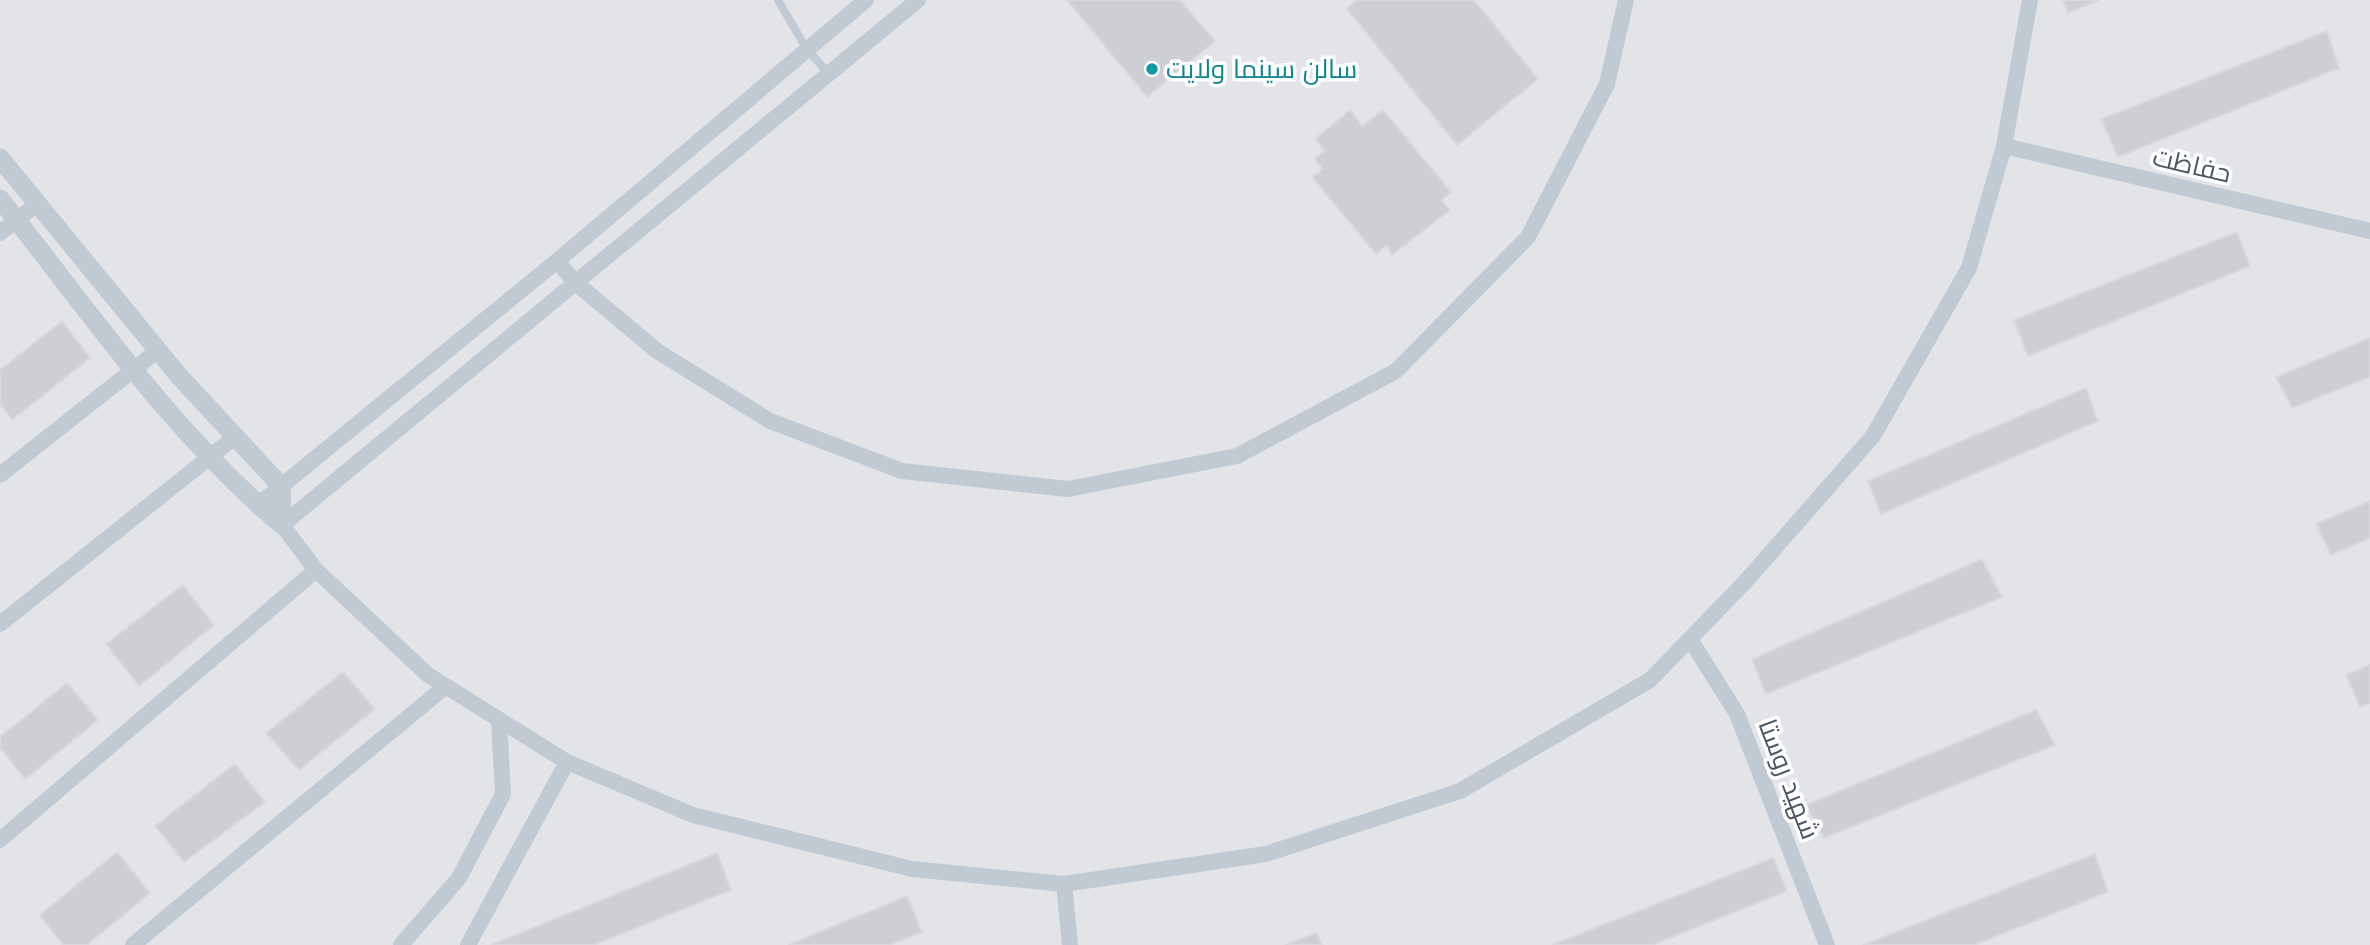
<svg xmlns="http://www.w3.org/2000/svg" width="2370" height="945" viewBox="0 0 2370 945" font-family="Jost,Cairo,sans-serif">
<style>
.airport{fill:#e2e4e7}
.building{fill:#cdcfd5;stroke:#d7d9de;stroke-width:2}
.lines{fill:none;stroke-linecap:round;stroke-linejoin:round}
.service{stroke:#c1cad2;stroke-width:8}
.minor{stroke:#c1cad2;stroke-width:16}
.tertiary{stroke:#c1cad2;stroke-width:19}
.culture-dot{fill:#0f9aa8;stroke:#fff;stroke-width:2.5}
.labels{text-anchor:middle;dominant-baseline:central;stroke-width:7;stroke-linejoin:round;paint-order:stroke}
.culture-label{font-size:26px;fill:#0d838f;stroke:#fff;text-anchor:start}
.street-label{font-size:26px;fill:#4a5661;stroke:#fff}
</style>
<rect width="100%" height="100%" fill="#f5f3f3"/>
<path class="airport" d="M0 0H2370V945H0Z"/>
<path class="building" d="M1067 0H1180L1215 41 1147 97Z
M1357 0H1474L1538 79 1457 145 1347 9Z
M2063 0H2099L2068 13Z
M2327 31 2339 68 2118 157 2101 119Z
M1350 110 1362 126 1383 110 1451 192 1442 200 1450 210 1392 255 1387 245 1376 254 1312 177 1323 169 1315 159 1325 151 1315 139Z
M2237 232 2250 266 2028 356 2014 320Z
M62 321 90 358 12 420 0 403V370Z
M2370 338V377L2292 408 2276 377Z
M2086 388 2098 421 1881 514 1868 481Z
M2370 501V538L2331 555 2316 524Z
M1982 559 2002 597 1766 694 1752 659Z
M183 585 214 625 139 686 106 644Z
M2370 665V703L2360 707 2346 675Z
M343 672 375 709 299 770 266 733Z
M67 683 98 720 25 779 0 747V737Z
M2036 710 2055 745 1824 838 1806 805Z
M235 764 265 802 184 862 155 826Z
M117 852 150 893 87 945H63L40 915Z
M717 853 731 890 594 945H491Z
M2095 854 2108 892 1974 945H1863Z
M1773 858 1787 891 1652 945H1552Z
M907 896 922 932 889 945H788Z
M1316 933 1322 945H1285Z"/>
<g class="lines">
<path class="service" d="M778 0 806 48 828 73"/>
<path class="minor" d="M918 0 282 525 316 570 428 675 567 762 693 815 912 869 1064 884 1266 854 1460 791 1650 680 1745 582 1873 436 1969 268 2004 146 2030 0
M2004 146 2370 231
M0 233 37 204
M557 261 576 283 657 351 770 421 902 471 1068 489 1237 456 1396 371 1528 237 1607 84 1626 0
M0 475 157 351
M258 505 557 261 866 0
M0 624 235 437
M1690 639 1737 714 1827 945
M0 840 316 570
M1064 884 1070 945
M133 945 446 686
M401 945 459 878 503 794 499 720
M468 945 567 762"/>
<path class="tertiary" d="M0 158 179 376 281 486 282 525
M0 199C89 311 172 433 282 525"/>
</g>
<circle class="culture-dot" cx="1152" cy="69" r="7"/>
<g class="labels">
<g class="culture-label">
<text x="1166" y="69">سالن سینما ولایت</text>
</g>
<g class="street-label">
<text transform="translate(2192 165) rotate(13)">حفاظت</text>
<text transform="translate(1789 779) rotate(69)">شهید روستا</text>
</g>
</g>
</svg>
